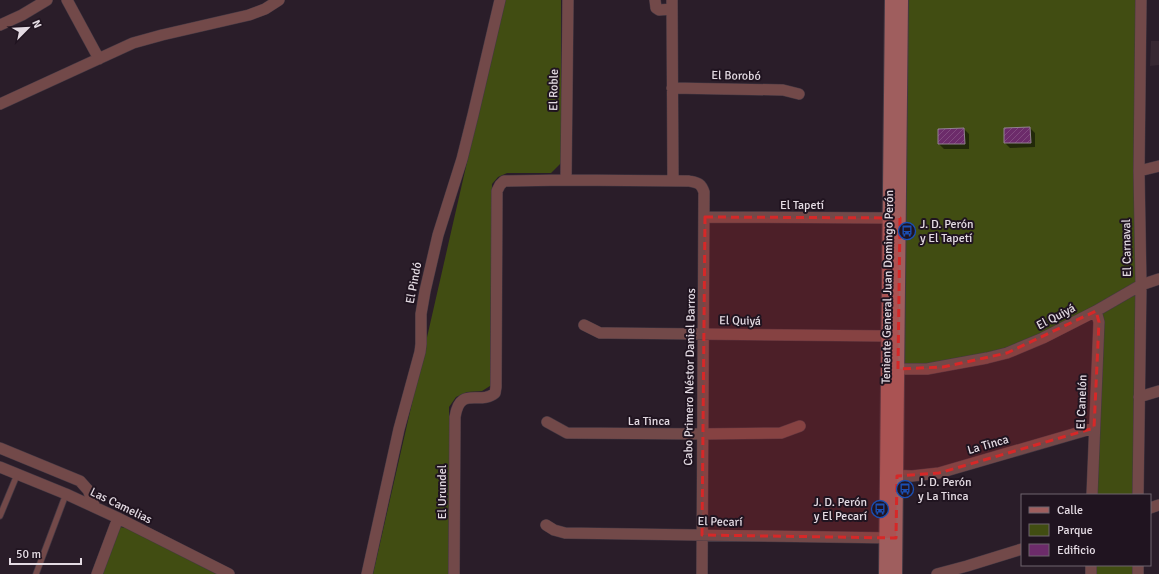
<svg xmlns="http://www.w3.org/2000/svg" width="1159" height="574" viewBox="0 0 1159 574" font-family="Signika,sans-serif">
<style>
.education{fill:#372832}
.green{fill:#414d12}
.shadow{fill:#0007}
.building{fill:url(#building-hatch);stroke:#928190}
.lines{fill:none;stroke-linecap:round;stroke-linejoin:round}
.lane-casing{stroke:#443843;stroke-width:7}
.street-casing{stroke:#443843;stroke-width:12}
.secondary-casing{stroke:#443843;stroke-width:14}
.lane{stroke:#724949;stroke-width:5.5}
.street{stroke:#724949;stroke-width:11}
.secondary{stroke:#9f5e5e;stroke-width:12}
.marked{fill:#d62828;fill-opacity:0.2;stroke:#d62828;stroke-width:3;stroke-dasharray:8 5;stroke-linejoin:round}
.labels{text-anchor:middle;dominant-baseline:central;stroke-width:4;stroke-linejoin:round;paint-order:stroke}
.street-label{font-size:12px;fill:#e4dbe3;stroke:#201420}
.poi-label{font-size:12px;fill:#e4dbe3;stroke:#201420;text-anchor:start}
</style>
<defs>
<pattern id="building-hatch" width="6" height="6" patternUnits="userSpaceOnUse"><rect width="6" height="6" fill="#6c2b6a"/><path d="M-1 1l2-2M0 6l6-6M5 7l2-2" fill="none" stroke="#81497f"/></pattern>
</defs>
<rect width="100%" height="100%" fill="#2a1d29"/>
<path class="education" d="M1151 41H1159V65L1150 66Z"/>
<path class="green" d="M504 0H561V163L551 173H507L498 177 492 184 490 386 482 391 467 392 456 397 449 407V574H373Z
M905 0H1139L1136 276 1135 283 1038 337 983 355 939 363 910 366 905 363 904 358Z
M1141 285 1138 495H1092L1096 311Z
M120 527 126 528 221 574H101Z
M1091 565H1138V574H1091Z"/>
<path class="shadow" d="M1030 128 1035 133V147L1010 148 1005 143Z
M964 129 969 134V149H944L939 144Z"/>
<path class="building" d="M1030 127 1031 143H1004V128Z
M964 128 965 144H938V129Z"/>
<g class="lines">
<g class="lane-casing">
<path id="lane" d="M0 516 17 475
M36 574 66 494"/>
</g>
<g class="street-casing">
<path id="street" d="M67 0 99 59
M655 0 656 8 659 10 672 9
M672 0 673 181
M0 25 22 15 47 0
M672 88 783 90 799 94
M0 104 133 43 162 35 249 15 265 9 279 0
M1139 171 1159 166
M566 180 568 0
M705 217 898 218
M584 325 600 333H607L888 336 896 337
M889 369H927L987 358 1007 353 1043 338 1096 311 1141 285 1159 279
M1139 397 1159 391
M547 422 567 433 702 434 781 433 800 426
M0 448 80 481 88 490 95 507
M0 467 66 494 118 518 229 574
M889 475 912 476 939 473 1094 428
M1092 495 1099 322 1096 311
M1138 495 1141 285 1139 171 1141 0
M1150 508 1159 505
M546 525 554 530 565 533 894 538
M1138 565V574
M97 574 118 518
M367 574 399 429 420 352 421 344V314L425 291 438 235 462 159 473 115 500 0
M454 574 455 417C460 385 479 406 495 393L496 387 497 191 500 185 504 181 566 180 689 181C698 183 701 183 704 192L702 574
M937 574 967 566 1022 549
M1091 574V565"/>
</g>
<g class="secondary-casing">
<path id="secondary" d="M885 574 891 0
M896 574 902 0"/>
</g>
<use href="#lane" class="lane"/>
<use href="#street" class="street"/>
<use href="#secondary" class="secondary"/>
</g>
<path class="marked" d="M705 217 900 218 898 369 943 367 1007 353 1096 311 1099 322 1094 428 939 473 897 476 896 538 702 535Z"/>
<defs>
<g id="bus-ring" transform="scale(0.9)"><circle r="9.5" fill="#201420" stroke="#1a4fb4" stroke-width="1.5"/><path d="M-5-6H5V4H4V6H2V4H-2V6H-4V4H-5ZM-3.5-4V0h7V-4ZM-3.5 1.2v1.5H-2V1.2ZM2 1.2v1.5H3.5V1.2Z" fill="#1a4fb4"/></g>
</defs>
<g fill-rule="evenodd">
<use href="#bus-ring" x="907" y="231"/>
<use href="#bus-ring" x="905" y="489"/>
<use href="#bus-ring" x="880" y="509"/>
</g>
<g class="labels">
<g class="street-label">
<text transform="translate(736 76) rotate(1)">El Borobó</text>
<text transform="translate(554 90) rotate(-89)">El Roble</text>
<text x="802" y="205">El Tapetí</text>
<text transform="translate(1127 248) rotate(-91)">El Carnaval</text>
<text transform="translate(414 283) rotate(-79)">El Pindó</text>
<text transform="translate(888 287) rotate(-89)">Teniente General Juan Domingo Perón</text>
<text transform="translate(1056 317) rotate(-27)">El Quiyá</text>
<text transform="translate(740 321) rotate(1)">El Quiyá</text>
<text transform="translate(690 377) rotate(-89)">Cabo Primero Néstor Daniel Barros</text>
<text transform="translate(1082 402) rotate(-88)">El Canelón</text>
<text x="649" y="421">La Tinca</text>
<text transform="translate(988 445) rotate(-16)">La Tinca</text>
<text transform="translate(442 492) rotate(-90)">El Urundel</text>
<text transform="translate(121 506) rotate(26)">Las Camelias</text>
<text transform="translate(720 522) rotate(1)">El Pecarí</text>
</g>
<g class="poi-label">
<text x="920" y="224">J. D. Perón<tspan x="920" dy="14">y El Tapetí</tspan></text>
<text x="918" y="482">J. D. Perón<tspan x="918" dy="14">y La Tinca</tspan></text>
<text x="867" y="502" text-anchor="end">J. D. Perón<tspan x="867" dy="14">y El Pecarí</tspan></text>
</g>
</g>
<rect x="1021" y="494" width="130" height="72" fill="#201420" stroke="#6e646e"/>
<rect x="1029" y="507" width="20" height="6" fill="#9f5e5e" stroke="#6e646e"/>
<text x="1057" y="514" font-size="12" fill="#e4dbe3">Calle</text>
<rect x="1029" y="524" width="20" height="12" fill="#414d12" stroke="#6e646e"/>
<text x="1057" y="534" font-size="12" fill="#e4dbe3">Parque</text>
<rect x="1029" y="544" width="20" height="12" fill="#6c2b6a" stroke="#6e646e"/>
<text x="1057" y="554" font-size="12" fill="#e4dbe3">Edificio</text>
<g transform="translate(28 28) rotate(66)" stroke="#201420" stroke-width="3" paint-order="stroke">
<path d="M0-3L7 15L0 10L-7 15Z" fill="#e4dbe3"/>
<text y="-6" font-size="11" font-weight="bold" text-anchor="middle" fill="#e4dbe3">N</text>
</g>
<path d="M10 558v6h71v-6" fill="none" stroke="#e4dbe3" stroke-width="2"/>
<text x="16" y="558" font-size="12" fill="#e4dbe3" stroke="#201420" stroke-width="3" paint-order="stroke">50 m</text>
</svg>
